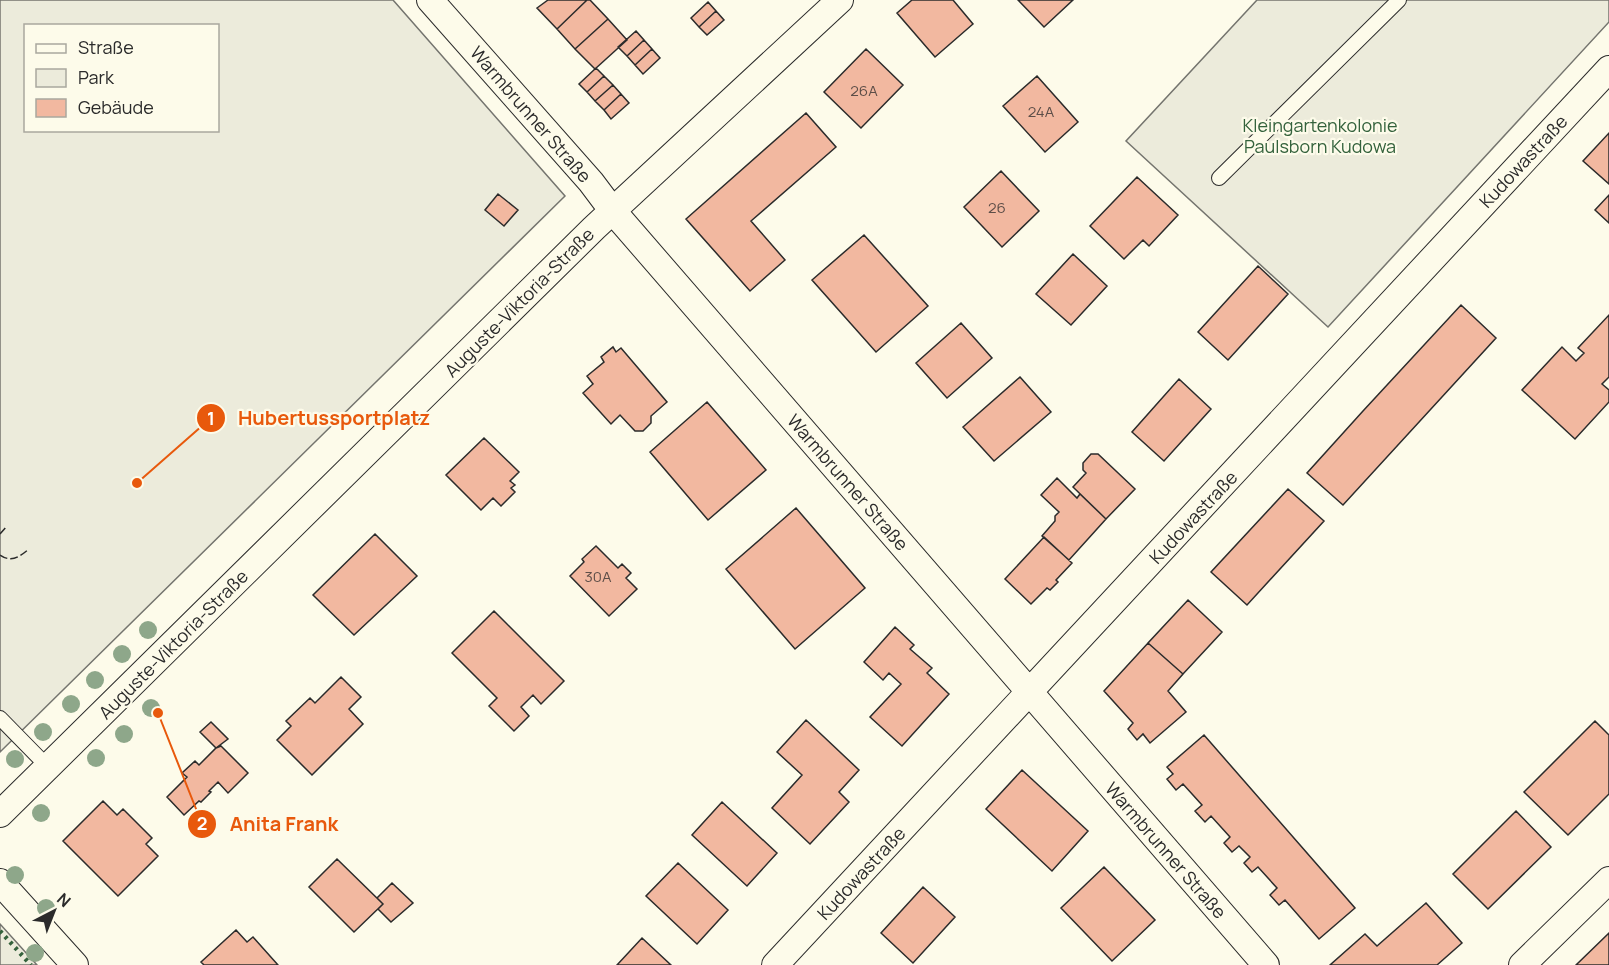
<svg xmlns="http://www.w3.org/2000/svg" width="1609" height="965" viewBox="0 0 1609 965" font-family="Manrope,sans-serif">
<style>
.green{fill:#ecebdb;stroke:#74746e;stroke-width:1.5;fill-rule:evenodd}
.building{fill:#f2b8a0;stroke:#2b2b2b;stroke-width:1.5}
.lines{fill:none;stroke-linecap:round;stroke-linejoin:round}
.lane-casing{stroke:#2b2b2b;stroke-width:16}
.street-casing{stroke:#2b2b2b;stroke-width:28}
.lane{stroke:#fdfbea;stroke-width:14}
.street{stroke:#fdfbea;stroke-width:26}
.hedge{stroke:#34623c;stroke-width:4.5;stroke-dasharray:3 4.5;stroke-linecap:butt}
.fence{stroke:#2b2b2b;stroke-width:1.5;stroke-dasharray:8 3;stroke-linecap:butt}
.tree{fill:#8ea78a}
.labels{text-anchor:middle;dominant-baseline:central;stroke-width:4.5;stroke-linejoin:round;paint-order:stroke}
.number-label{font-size:15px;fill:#5d4e48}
.street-label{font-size:18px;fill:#2b2b2b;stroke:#fdfbea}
.park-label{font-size:18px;fill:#34623c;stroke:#fdfbea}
.leader{fill:none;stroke:#e8590c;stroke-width:2}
.callout-dot{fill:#e8590c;stroke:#fdfbea;stroke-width:2}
.mark-label{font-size:18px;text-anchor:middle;font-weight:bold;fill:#fff}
.callout-label{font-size:20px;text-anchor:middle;font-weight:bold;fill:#e8590c;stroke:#fdfbea;stroke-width:4.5;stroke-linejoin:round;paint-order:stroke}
</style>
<rect width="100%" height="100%" fill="#fdfbea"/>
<path class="green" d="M0 0H393L565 196 0 752ZM26 26H218V130H26Z
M1257 0H1609V22L1328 327 1126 141Z
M0 924 37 965H0Z"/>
<path class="building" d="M548 0H587L557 29 537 8Z
M587 0H590L608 19 575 49 557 29Z
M912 0H953L973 24 935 57 897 13Z
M1018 0H1073L1044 27Z
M708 2 716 11 699 27 691 18Z
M716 11 724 20 707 35 699 27Z
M608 19 627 40 595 69 575 49Z
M636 31 644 40 627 56 618 47Z
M644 40 652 49 635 65 627 56Z
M652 49 660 58 643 74 635 65Z
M866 49 903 85 861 128 824 92Z
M596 68 604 76 587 92 579 84Z
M604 76 613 85 595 101 587 92Z
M1037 76 1078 122 1045 152 1003 106Z
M613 85 621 94 604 110 595 101Z
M621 94 629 103 611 119 604 110Z
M806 113 836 147 751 221 785 260 750 291 686 219Z
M1609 133V184L1583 161Z
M1001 171 1039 211 1002 247 964 207Z
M1137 177 1178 215 1149 246 1143 240 1124 259 1090 226Z
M498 194 518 210 504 226 485 210Z
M1609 195V223L1595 210Z
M864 235 928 306 876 352 812 280Z
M1073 254 1107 286 1071 325 1036 294Z
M1258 266 1288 294 1228 360 1198 332Z
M1461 305 1496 338 1343 505 1307 473 1363 411Z
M1609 315V377L1602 384 1609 390V402L1575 439 1522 390 1562 347 1576 361 1584 353 1578 348Z
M961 323 992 358 947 398 916 363Z
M613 347 616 352 621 348 667 402 651 416V423L643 431H635L620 415 611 424 583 393 593 384 587 376 604 362 601 357Z
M1020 377 1051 412 994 461 963 427Z
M1179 379 1211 409 1164 461 1132 432Z
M707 402 766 470 708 520 650 452Z
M484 438 519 472 510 481 515 485 511 488 515 492 501 506 493 498 481 510 446 475Z
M1091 454H1098L1135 489 1106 519 1073 487 1086 473 1083 470V463Z
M1057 478 1077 498 1080 494 1106 519 1069 560 1042 536 1055 521V516L1059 512 1041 495Z
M1288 489 1324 521 1247 605 1211 572Z
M796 508 865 588 795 649 726 569Z
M375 534 417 576 354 635 313 595Z
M1044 537 1072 563 1056 580 1058 582 1050 590 1047 588 1031 604 1005 579Z
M596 546 618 568 622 564 631 573 626 578 637 589 609 616 570 576 584 562 582 559Z
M1188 600 1222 632 1183 674 1148 643Z
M494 611 564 681 541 704 533 695 521 707 529 716 514 731 489 706 497 698 452 653Z
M895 627 914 645 910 649 932 668 927 673 949 694 902 746 870 717 901 684 889 673 883 680 864 662Z
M1148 643 1183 674 1168 691 1186 712 1150 743 1143 734 1137 740 1128 729 1133 723 1104 691Z
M341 677 361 697 349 709 363 724 312 775 277 740 291 726 286 721 310 698 315 703Z
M806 720 859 770 839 792 849 802 810 844 772 808 802 775 777 752Z
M1595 721 1609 735V794L1568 835 1524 792Z
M211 722 228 739 216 748 200 732Z
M1204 735 1355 908 1319 939 1285 900 1279 905 1270 895 1277 888 1258 867 1252 872 1244 863 1250 857 1239 846 1232 852 1224 843 1230 837 1211 816 1205 822 1195 811 1202 805 1183 784 1176 790 1167 779 1173 774 1167 767Z
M221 746 248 773 228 793 218 782 209 791 211 792 201 802 199 801 184 815 167 797 187 777 182 773 195 761 199 765 216 748Z
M1022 770 1088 831 1052 871 986 809Z
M103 801 117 815 123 809 152 838 146 844 158 856 118 896 63 841Z
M722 802 777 853 747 886 692 835Z
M1516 811 1551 847 1488 909 1453 874Z
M337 859 383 904 354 932 309 887Z
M678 863 728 910 697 944 646 896Z
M1104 867 1155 920 1112 961 1061 908Z
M392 883 413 903 391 922 378 909 383 904 377 898Z
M923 887 955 917 913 963 881 933Z
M1426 903 1462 943 1437 965H1330L1365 934 1377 946Z
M236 930 247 942 253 937 278 965H204L201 962Z
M1609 933V965H1576Z
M642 938 671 965H617Z"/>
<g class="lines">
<g class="lane-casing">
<path id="lane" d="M1219 178 1399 0
M0 718 48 767"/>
</g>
<g class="street-casing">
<path id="street" d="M430 0 591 182 612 210 1266 965
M0 814 594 228 840 0
M0 882 75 965
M775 965 1609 69
M1522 965 1609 880"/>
</g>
<use href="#lane" class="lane"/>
<use href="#street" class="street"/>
<path class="hedge" d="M0 931 31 965"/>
<path class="fence" d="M0 534 7 526
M0 555C12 563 19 557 29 549"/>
</g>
<g class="tree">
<circle cx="148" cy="630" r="9"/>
<circle cx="122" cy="654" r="9"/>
<circle cx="95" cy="680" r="9"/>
<circle cx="71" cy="704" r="9"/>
<circle cx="151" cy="708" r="9"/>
<circle cx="43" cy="732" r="9"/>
<circle cx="124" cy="734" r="9"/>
<circle cx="96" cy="758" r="9"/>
<circle cx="15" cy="759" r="9"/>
<circle cx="41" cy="813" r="9"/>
<circle cx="15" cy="875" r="9"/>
<circle cx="46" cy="908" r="9"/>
<circle cx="35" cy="953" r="9"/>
</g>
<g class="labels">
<g class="number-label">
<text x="864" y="90">26A</text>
<text x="1041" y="111">24A</text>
<text x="997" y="207">26</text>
<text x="598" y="576">30A</text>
</g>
<g class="street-label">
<text transform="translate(531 114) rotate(49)">Warmbrunner Straße</text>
<text transform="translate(1523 161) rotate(-47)">Kudowastraße</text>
<text transform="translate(519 302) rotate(-45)">Auguste-Viktoria-Straße</text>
<text transform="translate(848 482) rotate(49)">Warmbrunner Straße</text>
<text transform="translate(1193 517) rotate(-47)">Kudowastraße</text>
<text transform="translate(173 644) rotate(-45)">Auguste-Viktoria-Straße</text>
<text transform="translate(1166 850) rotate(49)">Warmbrunner Straße</text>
<text transform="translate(861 873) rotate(-47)">Kudowastraße</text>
</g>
<g class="park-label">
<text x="1320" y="125">Kleingartenkolonie<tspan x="1320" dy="21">Paulsborn Kudowa</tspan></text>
</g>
</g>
<path class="leader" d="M137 483L211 418M158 713L202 824"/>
<g class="callout-dot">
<circle cx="137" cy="483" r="6"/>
<circle cx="158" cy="713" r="6"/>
<circle cx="211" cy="418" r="15"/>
<circle cx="202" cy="824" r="15"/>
</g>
<g class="mark-label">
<text x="211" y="425">1</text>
<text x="202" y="830">2</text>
</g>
<g class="callout-label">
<text x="334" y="425">Hubertussportplatz</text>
<text x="284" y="831">Anita Frank</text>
</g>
<rect x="24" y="24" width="195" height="108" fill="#fdfbea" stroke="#a9a89e" stroke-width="1.5"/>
<rect x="36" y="44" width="30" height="9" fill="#fdfbea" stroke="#a9a89e" stroke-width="1.5"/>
<text x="78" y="54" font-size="18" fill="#2b2b2b">Straße</text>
<rect x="36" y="69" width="30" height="18" fill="#ecebdb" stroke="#a9a89e" stroke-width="1.5"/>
<text x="78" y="84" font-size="18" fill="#2b2b2b">Park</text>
<rect x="36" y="99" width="30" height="18" fill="#f2b8a0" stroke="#a9a89e" stroke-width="1.5"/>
<text x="78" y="114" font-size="18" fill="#2b2b2b">Gebäude</text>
<g transform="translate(54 911) rotate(42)" stroke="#fdfbea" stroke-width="4.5" paint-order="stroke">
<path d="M0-4.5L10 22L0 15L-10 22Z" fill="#2b2b2b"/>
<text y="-9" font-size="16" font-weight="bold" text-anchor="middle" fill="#2b2b2b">N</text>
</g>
</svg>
